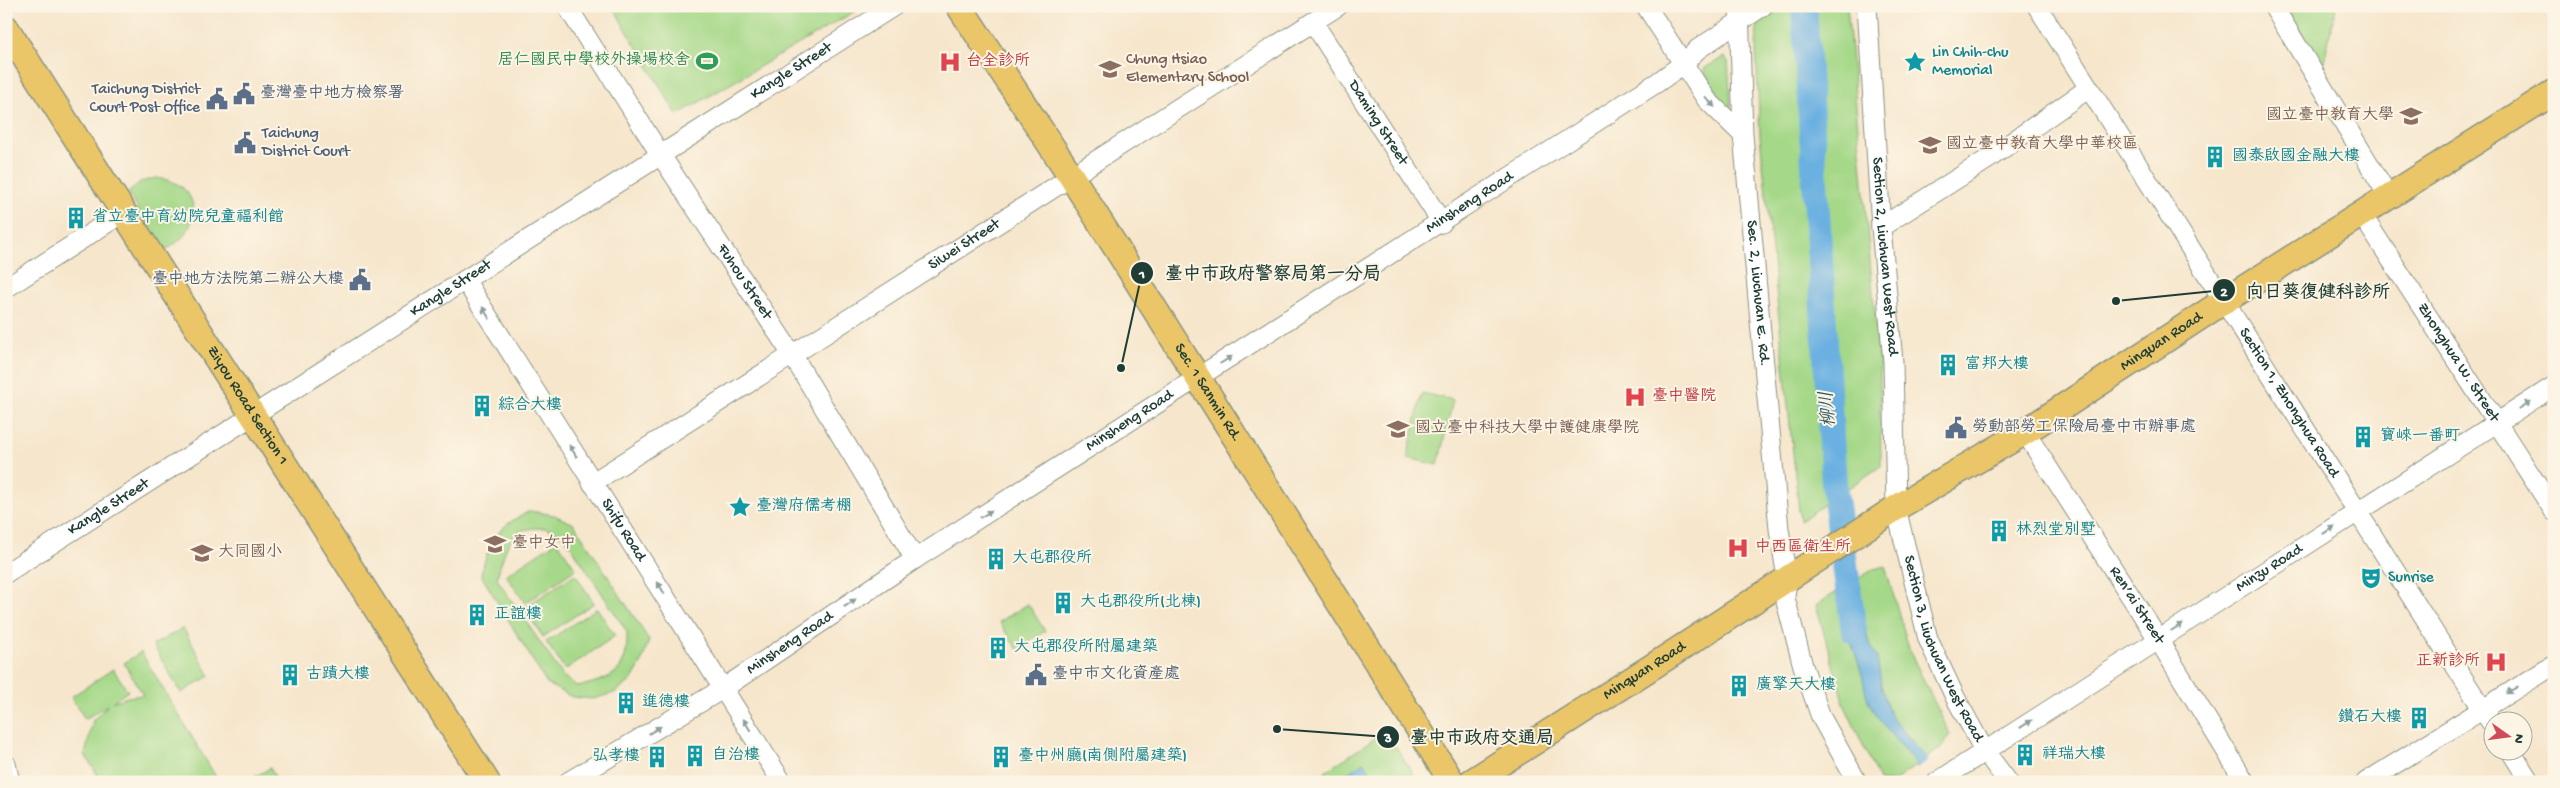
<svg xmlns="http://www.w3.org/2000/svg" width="2560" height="788" viewBox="0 0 2560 788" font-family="'Gochi Hand','LXGW WenKai TC',sans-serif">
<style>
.green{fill:#a5d888;stroke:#628a5e;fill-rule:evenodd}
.water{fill:#6ab0e1;stroke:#44768a}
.pier{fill:#f6e6cc}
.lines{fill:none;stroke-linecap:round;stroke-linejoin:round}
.river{stroke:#6ab0e1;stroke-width:26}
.minor-casing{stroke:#8a9280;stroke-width:21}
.major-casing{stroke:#8a9280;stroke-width:28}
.minor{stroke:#fff;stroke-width:19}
.major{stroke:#eac669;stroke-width:25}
.oneway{fill:#8f9e9a}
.labels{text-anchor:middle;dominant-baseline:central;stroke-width:4;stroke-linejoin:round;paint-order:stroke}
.culture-label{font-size:16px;fill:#0d838f;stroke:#fcf5e5;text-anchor:start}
.education-label{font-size:16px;fill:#785e54;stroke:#fcf5e5;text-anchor:start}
.leisure-label{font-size:16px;fill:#27864d;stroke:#fcf5e5;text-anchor:end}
.health-label{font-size:16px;fill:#be3a42;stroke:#fcf5e5;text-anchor:start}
.street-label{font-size:16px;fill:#1f3d34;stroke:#fcf5e5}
.service-label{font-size:16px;fill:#4e5e75;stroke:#fcf5e5;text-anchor:start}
.water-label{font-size:18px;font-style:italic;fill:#325a5f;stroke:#fcf5e5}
.leader{fill:none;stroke:#1f3d34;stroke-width:2}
.callout-dot{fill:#1f3d34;stroke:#fcf5e5;stroke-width:2}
.mark-label{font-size:15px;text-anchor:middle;font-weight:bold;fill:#fff}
.callout-label{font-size:18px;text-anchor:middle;font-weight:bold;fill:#1f3d34;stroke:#fcf5e5;stroke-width:4;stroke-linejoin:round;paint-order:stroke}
</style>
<rect width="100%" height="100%" fill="#fcf5e5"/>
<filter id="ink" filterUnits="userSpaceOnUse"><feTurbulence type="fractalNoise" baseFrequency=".02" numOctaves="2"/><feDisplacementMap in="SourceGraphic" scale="10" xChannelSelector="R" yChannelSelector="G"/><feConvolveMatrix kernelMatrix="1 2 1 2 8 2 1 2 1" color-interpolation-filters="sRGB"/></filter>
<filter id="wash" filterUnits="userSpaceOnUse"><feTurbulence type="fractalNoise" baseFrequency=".0096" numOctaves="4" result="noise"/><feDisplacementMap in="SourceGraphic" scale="20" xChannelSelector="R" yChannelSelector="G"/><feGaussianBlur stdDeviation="1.12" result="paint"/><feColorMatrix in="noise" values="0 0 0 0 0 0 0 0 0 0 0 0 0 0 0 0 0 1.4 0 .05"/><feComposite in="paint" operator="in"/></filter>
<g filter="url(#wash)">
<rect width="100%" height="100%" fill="#f6e6cc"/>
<path class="green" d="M612 6H864L677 115Z
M1758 6H1847L1880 371 1881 466 1800 521 1760 136 1756 49Z
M2284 6H2336L2323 66Z
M1724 57 1728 61 1731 104 1730 108 1728 109 1704 72 1705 68Z
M156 178C204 182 205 232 163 251L128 193 140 182Z
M1422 393 1453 400 1438 465 1407 458Z
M530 511 554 515 574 524 649 640 641 664 631 681 614 693 593 699 572 697 547 684 481 575C489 540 498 526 530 511ZM546 528 565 537 627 632C628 674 614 677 578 687L563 676 497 579C500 566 506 541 518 532 526 528 538 528 546 528Z
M557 541 576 569 525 603 506 575Z
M1885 566 1910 652 1950 734 1941 748 1900 777 1893 782H1880L1844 704 1816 605 1874 569Z
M575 574 594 603 543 637 524 608Z
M1028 604 1045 631 1017 649 999 622Z
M597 608 615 636 565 670 546 642Z
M183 628 210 676 181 693 153 645Z
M141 652 219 782H102L85 755 93 720 108 705 85 719 71 697 113 669 128 691 112 702 127 697 143 695 124 663Z
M1386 731 1417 780 1323 782 1326 771Z
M270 768 278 782H246Z"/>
<path class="water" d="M1861 586 1859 600 1868 640 1877 658 1882 689 1890 715 1928 760 1942 782H1928C1912 756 1891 737 1874 712 1864 698 1865 680 1859 665 1852 644 1844 624 1840 602Z
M1364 762 1376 781 1343 782 1340 778Z"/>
<path class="pier" d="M1931 759 1944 780V782H1925L1917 768Z"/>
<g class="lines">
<path class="river" d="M1804 6 1834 484 1854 631"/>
</g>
</g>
<g filter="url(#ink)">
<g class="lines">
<g class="minor-casing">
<g id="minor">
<path id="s1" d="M567 6 660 154 793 356 915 559"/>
<path d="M1646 6 1707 100 1743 135"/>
<path id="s2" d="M1739 6 1743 135 1779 529 1787 578 1785 598 1803 666 1821 717 1857 782"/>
<path id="s3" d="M1867 6 1881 227 1893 362 1896 508 1928 639 1955 697 1984 750 2008 782"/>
<path id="s4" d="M2037 6 2492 724"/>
<path d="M2273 6 2389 197"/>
<path id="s5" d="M1313 22 1442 223"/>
<path id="s6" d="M2362 215 2554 511"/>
<path d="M1881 227 1988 159 2089 88"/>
<path id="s7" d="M465 280 782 782"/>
<path d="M6 288 124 212"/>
<path id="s8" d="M2025 432 2158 639 2245 782"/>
<path id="s9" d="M592 483 1338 6"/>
<path id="s10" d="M6 573 894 6"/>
<path d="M2510 750 2530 782"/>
<path d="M6 764 10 782"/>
<path id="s11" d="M568 782 724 688 915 559 1658 82 1683 64 1698 49 1763 6"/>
<path id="s12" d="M1937 782 2554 386"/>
<path d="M2366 782 2554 665"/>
</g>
</g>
<g class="major-casing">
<g id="major">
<path id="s13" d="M959 6 1071 176 1452 782"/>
<path id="s14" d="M6 28 487 782"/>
<path id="s15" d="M1471 782 1661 661 1896 508 2025 432 2224 301 2554 92"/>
</g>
</g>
<use href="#minor" class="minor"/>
<use href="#major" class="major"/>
</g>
<defs><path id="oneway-solid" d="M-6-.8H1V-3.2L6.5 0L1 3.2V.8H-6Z" transform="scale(1.25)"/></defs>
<g class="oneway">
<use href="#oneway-solid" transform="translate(1710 102) rotate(48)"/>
<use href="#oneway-solid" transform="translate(486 313) rotate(-122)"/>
<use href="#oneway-solid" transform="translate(1226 360) rotate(-32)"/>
<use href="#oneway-solid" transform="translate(2525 405) rotate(-32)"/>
<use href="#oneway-solid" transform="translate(573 451) rotate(-122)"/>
<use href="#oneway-solid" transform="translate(986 514) rotate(-32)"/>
<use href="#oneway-solid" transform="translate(2329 530) rotate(-33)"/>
<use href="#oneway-solid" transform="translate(661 588) rotate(-122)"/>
<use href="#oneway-solid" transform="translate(850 603) rotate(-34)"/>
<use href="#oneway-solid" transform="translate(2177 627) rotate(-32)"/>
<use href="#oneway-solid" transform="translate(2512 690) rotate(149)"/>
<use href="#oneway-solid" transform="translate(2026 724) rotate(-33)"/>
<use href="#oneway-solid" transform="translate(747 725) rotate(-121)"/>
<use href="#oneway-solid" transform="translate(655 730) rotate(-31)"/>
</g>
</g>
<defs>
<g id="stadium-bare" transform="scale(1.725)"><path d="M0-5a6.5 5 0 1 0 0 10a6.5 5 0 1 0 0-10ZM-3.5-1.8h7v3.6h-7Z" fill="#2e9e5b" stroke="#fcf5e5" stroke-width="2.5" paint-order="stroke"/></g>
<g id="hospital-bare" transform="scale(1.725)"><path d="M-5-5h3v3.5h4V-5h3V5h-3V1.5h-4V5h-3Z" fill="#e0444e" stroke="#fcf5e5" stroke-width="2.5" paint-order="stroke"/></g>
<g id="sight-bare" transform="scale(1.725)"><path d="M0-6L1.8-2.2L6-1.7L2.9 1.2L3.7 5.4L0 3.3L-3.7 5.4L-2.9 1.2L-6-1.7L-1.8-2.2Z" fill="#0f9aa8" stroke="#fcf5e5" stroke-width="2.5" paint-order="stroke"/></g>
<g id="school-bare" transform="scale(1.725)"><path d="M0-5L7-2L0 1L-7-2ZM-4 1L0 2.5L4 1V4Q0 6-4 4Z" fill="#8d6e63" stroke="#fcf5e5" stroke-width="2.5" paint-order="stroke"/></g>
<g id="civic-bare" transform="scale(1.725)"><path d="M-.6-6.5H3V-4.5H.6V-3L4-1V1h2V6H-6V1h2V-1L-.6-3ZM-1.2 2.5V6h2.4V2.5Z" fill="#5c6f8a" stroke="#fcf5e5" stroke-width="2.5" paint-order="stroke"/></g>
<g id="university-bare" transform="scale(1.725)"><path d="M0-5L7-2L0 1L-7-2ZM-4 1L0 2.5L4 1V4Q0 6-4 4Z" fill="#8d6e63" stroke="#fcf5e5" stroke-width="2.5" paint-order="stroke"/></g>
<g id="building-bare" transform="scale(1.725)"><path d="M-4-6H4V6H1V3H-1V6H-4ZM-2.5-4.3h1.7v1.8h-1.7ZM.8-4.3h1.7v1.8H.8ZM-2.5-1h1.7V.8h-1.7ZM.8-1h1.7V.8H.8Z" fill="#0f9aa8" stroke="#fcf5e5" stroke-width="2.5" paint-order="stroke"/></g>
<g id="theatre-bare" transform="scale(1.725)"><path d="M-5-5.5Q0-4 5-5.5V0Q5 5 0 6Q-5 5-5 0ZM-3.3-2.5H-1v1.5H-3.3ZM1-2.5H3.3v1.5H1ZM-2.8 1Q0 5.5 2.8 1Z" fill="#0f9aa8" stroke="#fcf5e5" stroke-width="2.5" paint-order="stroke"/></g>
</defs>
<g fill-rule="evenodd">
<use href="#stadium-bare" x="707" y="61"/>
<use href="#hospital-bare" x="950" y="62"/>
<use href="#sight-bare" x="1915" y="62"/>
<use href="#school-bare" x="1110" y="69"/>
<use href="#civic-bare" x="244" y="94"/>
<use href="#civic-bare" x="217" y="99"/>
<use href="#school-bare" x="2411" y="116"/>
<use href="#civic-bare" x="245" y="143"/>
<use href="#university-bare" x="1930" y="145"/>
<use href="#building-bare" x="2215" y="157"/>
<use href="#building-bare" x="76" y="218"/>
<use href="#civic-bare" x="360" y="280"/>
<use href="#building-bare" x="1948" y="365"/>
<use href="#hospital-bare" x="1635" y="397"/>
<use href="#building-bare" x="482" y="406"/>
<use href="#civic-bare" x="1956" y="428"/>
<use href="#university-bare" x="1398" y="429"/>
<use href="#building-bare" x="2363" y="437"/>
<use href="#sight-bare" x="740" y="507"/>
<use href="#building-bare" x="1999" y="531"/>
<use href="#school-bare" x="495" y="544"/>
<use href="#hospital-bare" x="1738" y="548"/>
<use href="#school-bare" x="202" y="553"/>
<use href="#building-bare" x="996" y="559"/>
<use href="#theatre-bare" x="2371" y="578"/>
<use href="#building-bare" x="1063" y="603"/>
<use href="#building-bare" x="477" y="615"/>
<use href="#building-bare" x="998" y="648"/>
<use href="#hospital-bare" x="2496" y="662"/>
<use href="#building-bare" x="290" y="675"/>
<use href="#civic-bare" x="1036" y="675"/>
<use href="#building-bare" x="1739" y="686"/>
<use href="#building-bare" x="626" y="703"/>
<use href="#building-bare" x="2419" y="718"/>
<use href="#building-bare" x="2025" y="755"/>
<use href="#building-bare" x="695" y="756"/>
<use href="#building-bare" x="657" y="757"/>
<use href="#building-bare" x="1001" y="757"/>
</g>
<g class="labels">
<g class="culture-label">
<text x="1932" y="53">Lin Chih-chu<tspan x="1932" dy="18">Memorial</tspan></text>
<text x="2232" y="157">國泰啟國金融大樓</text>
<text x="92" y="218">省立臺中育幼院兒童福利館</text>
<text x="1965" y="365">富邦大樓</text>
<text x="498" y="406">綜合大樓</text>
<text x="2380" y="437">寶崍一番町</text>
<text x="756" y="507">臺灣府儒考棚</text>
<text x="2016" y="531">林烈堂別墅</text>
<text x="1012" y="559">大屯郡役所</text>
<text x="2388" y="578">Sunrise</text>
<text x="1080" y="603">大屯郡役所(北棟)</text>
<text x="494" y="615">正誼樓</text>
<text x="1014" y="648">大屯郡役所附屬建築</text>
<text x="306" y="675">古蹟大樓</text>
<text x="1756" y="686">廣擎天大樓</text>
<text x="642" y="703">進德樓</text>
<text x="2402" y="718" text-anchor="end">鑽石大樓</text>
<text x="2042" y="755">祥瑞大樓</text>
<text x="712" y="756">自治樓</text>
<text x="640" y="757" text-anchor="end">弘孝樓</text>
<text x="1018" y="757">臺中州廳(南側附屬建築)</text>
</g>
<g class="education-label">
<text x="1126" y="60">Chung Hsiao<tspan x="1126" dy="18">Elementary School</tspan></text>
<text x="2394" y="116" text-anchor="end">國立臺中教育大學</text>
<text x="1946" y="145">國立臺中教育大學中華校區</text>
<text x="1415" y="429">國立臺中科技大學中護健康學院</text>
<text x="512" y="544">臺中女中</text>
<text x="218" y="553">大同國小</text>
</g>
<g class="leisure-label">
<text x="690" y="61">居仁國民中學校外操場校舍</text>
</g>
<g class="health-label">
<text x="966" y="62">台全診所</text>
<text x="1652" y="397">臺中醫院</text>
<text x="1755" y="548">中西區衛生所</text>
<text x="2480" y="662" text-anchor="end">正新診所</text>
</g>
<g class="street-label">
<text stroke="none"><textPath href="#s10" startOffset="932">Kangle Street</textPath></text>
<text stroke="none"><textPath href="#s5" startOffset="120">Daming Street</textPath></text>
<text stroke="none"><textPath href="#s11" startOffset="1072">Minsheng Road</textPath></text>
<text stroke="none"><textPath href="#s9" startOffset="442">Siwei Street</textPath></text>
<text stroke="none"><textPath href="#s3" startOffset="251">Section 2, Liuchuan West Road</textPath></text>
<text stroke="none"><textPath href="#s1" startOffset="328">Fuhou Street</textPath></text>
<text stroke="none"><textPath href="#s10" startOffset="528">Kangle Street</textPath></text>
<text stroke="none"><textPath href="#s2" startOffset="288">Sec. 2, Liuchuan E. Rd.</textPath></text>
<text stroke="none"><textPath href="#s15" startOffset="819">Minquan Road</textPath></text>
<text stroke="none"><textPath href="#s6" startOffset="176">Zhonghua W. Street</textPath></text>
<text stroke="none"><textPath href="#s13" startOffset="460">Sec. 1 Sanmin Rd.</textPath></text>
<text stroke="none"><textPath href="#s4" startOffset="470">Section 1, Zhonghua Road</textPath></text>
<text stroke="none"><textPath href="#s14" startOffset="448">Ziyou Road Section 1</textPath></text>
<text stroke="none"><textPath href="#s11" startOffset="668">Minsheng Road</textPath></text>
<text stroke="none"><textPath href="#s10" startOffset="122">Kangle Street</textPath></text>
<text stroke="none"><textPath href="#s7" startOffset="296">Shifu Road</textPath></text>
<text stroke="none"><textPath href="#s12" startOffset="395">Minzu Road</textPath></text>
<text stroke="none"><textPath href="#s8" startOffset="206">Ren’ai Street</textPath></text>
<text stroke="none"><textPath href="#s11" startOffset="262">Minsheng Road</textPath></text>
<text stroke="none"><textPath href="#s3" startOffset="652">Section 3, Liuchuan West Road</textPath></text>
<text stroke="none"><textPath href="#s15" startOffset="206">Minquan Road</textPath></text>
</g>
<g class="service-label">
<text x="200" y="90" text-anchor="end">Taichung District<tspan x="200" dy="18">Court Post Office</tspan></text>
<text x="260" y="94">臺灣臺中地方檢察署</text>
<text x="262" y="134">Taichung<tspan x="262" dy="18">District Court</tspan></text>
<text x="344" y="280" text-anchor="end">臺中地方法院第二辦公大樓</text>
<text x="1972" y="428">勞動部勞工保險局臺中市辦事處</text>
<text x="1052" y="675">臺中市文化資產處</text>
</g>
<g class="water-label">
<text transform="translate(1829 409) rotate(-94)">柳川</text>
</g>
</g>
<path class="leader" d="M1121 368L1142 273M2116 301L2224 290M1277 729L1388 737"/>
<g class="callout-dot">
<circle cx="1121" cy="368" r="5"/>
<circle cx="2116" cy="301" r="5"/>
<circle cx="1277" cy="729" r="5"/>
<circle cx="1142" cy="273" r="12"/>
<circle cx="2224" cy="290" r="12"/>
<circle cx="1388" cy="737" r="12"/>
</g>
<g class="mark-label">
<text x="1142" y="278">1</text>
<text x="2224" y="296">2</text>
<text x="1388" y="742">3</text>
</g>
<g class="callout-label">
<text x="1273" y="279">臺中市政府警察局第一分局</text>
<text x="2318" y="297">向日葵復健科診所</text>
<text x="1482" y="743">臺中市政府交通局</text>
</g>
<rect width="2560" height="788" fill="none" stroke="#fcf5e5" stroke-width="25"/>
<g transform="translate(2508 736) rotate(104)"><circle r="24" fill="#fcf5e5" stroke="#a4ab9e"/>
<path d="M0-4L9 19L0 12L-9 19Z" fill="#d1495b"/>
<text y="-8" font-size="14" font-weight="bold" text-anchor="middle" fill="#1f3d34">N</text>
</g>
</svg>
